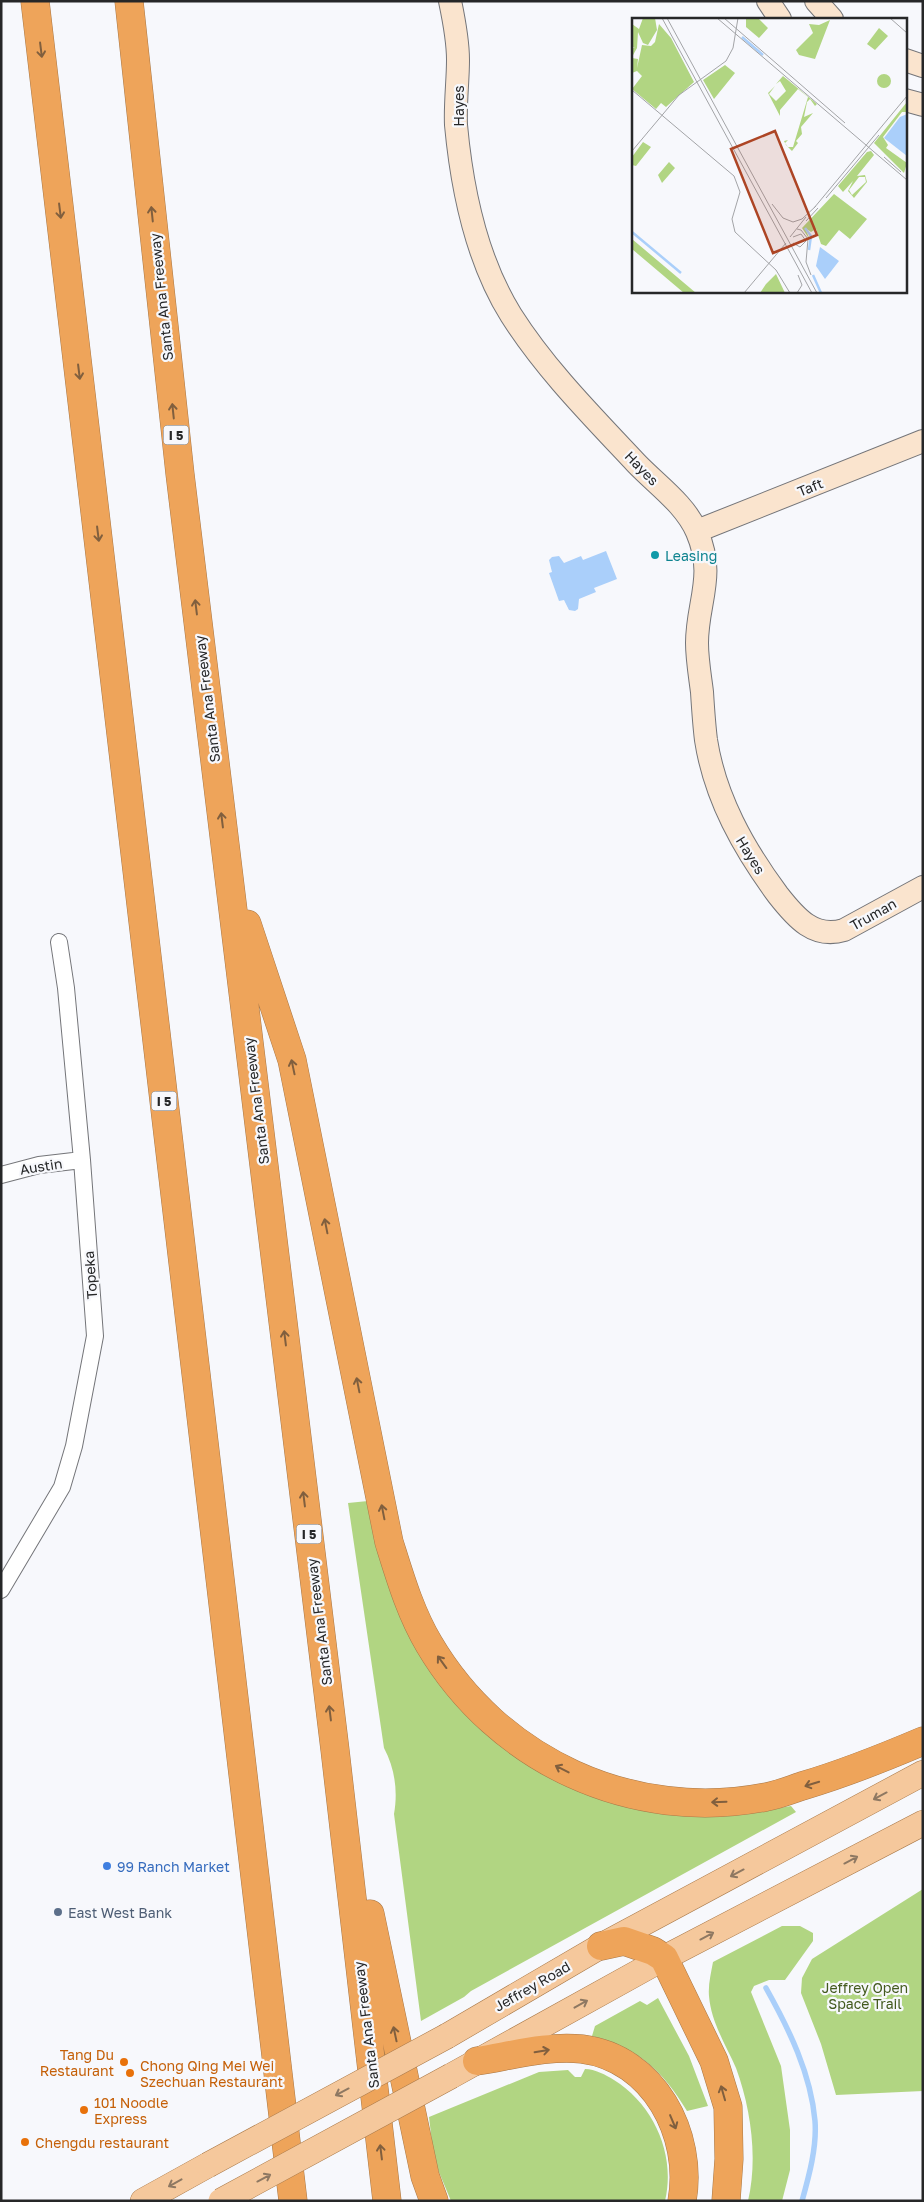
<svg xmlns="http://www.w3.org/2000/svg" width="924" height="2202" viewBox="0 0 924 2202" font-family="'Golos Text',sans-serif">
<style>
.green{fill:#b1d582}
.water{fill:#aacffa}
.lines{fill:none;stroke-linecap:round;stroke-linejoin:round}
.stream{stroke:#aacffa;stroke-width:5.5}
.street-casing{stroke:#747579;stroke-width:18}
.secondary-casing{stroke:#747579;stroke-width:24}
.primary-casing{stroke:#a87848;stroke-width:26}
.highway-casing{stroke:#a87848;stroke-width:29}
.street{stroke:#fff;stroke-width:16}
.secondary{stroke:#fae4ce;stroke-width:22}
.primary{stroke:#f5c89c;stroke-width:25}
.highway{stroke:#eea45a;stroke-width:28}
.primary-bridge-casing{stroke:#a87848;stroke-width:26;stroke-linecap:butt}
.primary-bridge{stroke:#f5c89c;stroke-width:25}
.oneway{stroke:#805f3e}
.oneway2{stroke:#8e7862}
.culture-dot{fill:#0f9aa8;stroke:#f7f8fc;stroke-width:2}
.shop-dot{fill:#3f7fe0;stroke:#f7f8fc;stroke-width:2}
.service-dot{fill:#5c6f8a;stroke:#f7f8fc;stroke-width:2}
.food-dot{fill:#e8710a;stroke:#f7f8fc;stroke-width:2}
.labels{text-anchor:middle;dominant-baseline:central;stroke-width:4.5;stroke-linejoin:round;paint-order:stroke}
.shield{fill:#f7f8fc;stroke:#656668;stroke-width:1}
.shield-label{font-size:12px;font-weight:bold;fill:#262728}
.street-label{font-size:14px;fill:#262728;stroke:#f7f8fc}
.culture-label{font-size:14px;fill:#0d838f;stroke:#f7f8fc;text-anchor:start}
.shop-label{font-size:14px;fill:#366cbe;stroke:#f7f8fc;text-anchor:start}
.service-label{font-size:14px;fill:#4e5e75;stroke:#f7f8fc;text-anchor:start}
.park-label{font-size:14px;fill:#435a1e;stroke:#f7f8fc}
.food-label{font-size:14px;fill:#c56008;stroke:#f7f8fc;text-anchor:start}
.inset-river{fill:none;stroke:#aacffa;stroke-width:2.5}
.inset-road{fill:none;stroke:#a3a4a7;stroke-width:1}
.view{fill:#ad4525;fill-opacity:0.15;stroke:#ad4525;stroke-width:2.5}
.inset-edge{fill:none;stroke:#262728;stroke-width:2.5}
</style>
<rect width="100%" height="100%" fill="#f7f8fc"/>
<path class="green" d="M368 1501C378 1543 385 1586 404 1625 461 1744 587 1822 720 1816 743 1815 767 1810 791 1806L796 1812 471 1991 464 1997 421 2021 394 1814C398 1791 395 1769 384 1748L348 1503Z
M923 1889V2091L836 2095 821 2044 801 1993 802 1978 812 1959Z
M782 1926H800L813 1933V1941L785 1980H769L754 1986 751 1992 781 2066 790 2130V2170L782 2201H748C758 2158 751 2109 736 2068 726 2045 711 2022 709 1996 708 1985 711 1973 713 1962Z
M658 1998 689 2056 708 2106 687 2111C663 2071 638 2048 592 2036L595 2026 640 2001 647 2005Z
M585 2069C595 2069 606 2075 614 2080 654 2105 676 2155 665 2201H451L434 2160 429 2117 539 2072 568 2070 575 2077H581Z"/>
<path class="water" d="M606 551 617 579 594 588 596 592 579 599 578 609 575 611 569 610 564 600 559 601 549 573 552 572 549 560 552 557 559 556 564 563 581 556 583 560Z"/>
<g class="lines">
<path class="stream" d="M766 1988C789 2029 811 2074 815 2121 817 2147 809 2176 802 2201"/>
<g class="street-casing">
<path id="street" d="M1 1175 39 1165 82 1160
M1 1590 62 1487 74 1446 95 1336 82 1160 66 988 59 942"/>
</g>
<g class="secondary-casing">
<path id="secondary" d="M450 1C454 20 458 40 458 60 458 81 455 103 456 125 462 190 476 259 511 315 546 370 592 416 636 463 657 485 685 504 697 532 716 576 697 602 697 643 697 659 700 676 702 692 703 708 704 724 706 740 715 798 744 849 778 895 796 918 814 939 844 930L923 887
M768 1 780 19
M816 1 832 19
M905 60 923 66
M905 100 923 105
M697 531 923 441"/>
</g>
<g class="primary-casing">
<path id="primary" d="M447 2036 601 1946 923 1773
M451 2076 664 1958 923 1823
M143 2201 208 2165"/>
</g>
<g class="highway-casing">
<path id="highway" d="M35 1 293 2201
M129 1 180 474 335 1750 387 2201
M247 924 292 1060 389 1542C400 1577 410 1612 429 1644 498 1761 632 1823 766 1797 778 1795 790 1790 802 1786 843 1774 883 1758 923 1741
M370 1914 425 2176 434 2201
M601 1946 624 1941 653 1951 664 1958 679 1989 714 2061 728 2107 729 2159 726 2201
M477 2061C510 2056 548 2045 582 2049 654 2058 694 2135 682 2201"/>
</g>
<use href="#street" class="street"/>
<use href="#secondary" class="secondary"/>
<use href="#primary" class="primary"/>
<use href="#highway" class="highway"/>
<g class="primary-bridge-casing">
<path id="primary-bridge" d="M208 2165 447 2036
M221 2201 451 2076"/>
</g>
<use href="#primary-bridge" class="primary-bridge"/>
</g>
<defs><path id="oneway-shaft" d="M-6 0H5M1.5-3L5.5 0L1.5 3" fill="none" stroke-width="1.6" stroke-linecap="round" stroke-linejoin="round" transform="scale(1.25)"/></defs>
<g class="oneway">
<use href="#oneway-shaft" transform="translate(41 50) rotate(83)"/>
<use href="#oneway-shaft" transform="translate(60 211) rotate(83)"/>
<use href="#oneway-shaft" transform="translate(152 214) rotate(-96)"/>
<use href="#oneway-shaft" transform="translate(79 372) rotate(83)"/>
<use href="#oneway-shaft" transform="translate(173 411) rotate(-96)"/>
<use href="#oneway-shaft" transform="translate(98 534) rotate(83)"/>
<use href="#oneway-shaft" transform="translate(196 607) rotate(-97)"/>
<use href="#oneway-shaft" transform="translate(222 820) rotate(-97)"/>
<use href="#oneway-shaft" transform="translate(293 1067) rotate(-102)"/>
<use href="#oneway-shaft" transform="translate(326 1226) rotate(-101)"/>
<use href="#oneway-shaft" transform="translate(285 1338) rotate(-97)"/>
<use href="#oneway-shaft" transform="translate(358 1385) rotate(-101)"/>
<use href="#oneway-shaft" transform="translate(304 1499) rotate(-97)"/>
<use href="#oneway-shaft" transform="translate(383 1512) rotate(-101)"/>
<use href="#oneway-shaft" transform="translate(442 1662) rotate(-126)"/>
<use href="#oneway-shaft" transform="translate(330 1713) rotate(-97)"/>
<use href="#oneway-shaft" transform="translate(562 1769) rotate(-153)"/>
<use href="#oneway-shaft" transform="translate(812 1784) rotate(163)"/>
<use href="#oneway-shaft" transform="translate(719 1802) rotate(178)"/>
<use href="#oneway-shaft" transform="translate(395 2034) rotate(-102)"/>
<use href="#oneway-shaft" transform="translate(542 2051) rotate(-9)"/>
<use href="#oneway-shaft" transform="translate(723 2093) rotate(-106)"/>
<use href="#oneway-shaft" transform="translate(673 2122) rotate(67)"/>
<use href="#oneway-shaft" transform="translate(381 2152) rotate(-97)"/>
</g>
<g class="oneway2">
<use href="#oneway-shaft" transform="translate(880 1796) rotate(152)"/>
<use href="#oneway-shaft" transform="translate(851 1860) rotate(-28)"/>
<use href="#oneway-shaft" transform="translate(737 1873) rotate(152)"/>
<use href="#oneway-shaft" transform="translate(707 1936) rotate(-28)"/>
<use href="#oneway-shaft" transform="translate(581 2004) rotate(-29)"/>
<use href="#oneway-shaft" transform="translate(342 2092) rotate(152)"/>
<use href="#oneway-shaft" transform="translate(264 2178) rotate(-28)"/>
<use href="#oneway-shaft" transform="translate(175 2183) rotate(151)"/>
</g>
<circle class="culture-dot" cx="655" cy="555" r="5"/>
<circle class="shop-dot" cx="107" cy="1866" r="5"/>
<circle class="service-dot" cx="58" cy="1912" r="5"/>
<g class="food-dot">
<circle cx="124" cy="2062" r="5"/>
<circle cx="130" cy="2073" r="5"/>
<circle cx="84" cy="2110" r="5"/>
<circle cx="25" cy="2142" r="5"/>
</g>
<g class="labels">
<g class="shield">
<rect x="163.5" y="425.5" width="25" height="19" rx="4"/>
<rect x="151.5" y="1091.5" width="25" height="19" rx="4"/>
<rect x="296.5" y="1524.5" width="25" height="19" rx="4"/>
</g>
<g class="shield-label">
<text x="176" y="435">I 5</text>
<text x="164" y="1101">I 5</text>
<text x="309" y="1534">I 5</text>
</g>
<g class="street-label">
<text transform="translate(458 106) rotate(-90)">Hayes</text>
<text transform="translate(161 297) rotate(-96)">Santa Ana Freeway</text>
<text transform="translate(642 468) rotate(46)">Hayes</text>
<text transform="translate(810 487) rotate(-22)">Taft</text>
<text transform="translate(207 699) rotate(-97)">Santa Ana Freeway</text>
<text transform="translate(751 855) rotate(58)">Hayes</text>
<text transform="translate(873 914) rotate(-29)">Truman</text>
<text transform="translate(256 1101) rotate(-97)">Santa Ana Freeway</text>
<text transform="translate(41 1166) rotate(-9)">Austin</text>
<text transform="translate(90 1275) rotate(-94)">Topeka</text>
<text transform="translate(319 1622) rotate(-97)">Santa Ana Freeway</text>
<text transform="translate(532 1986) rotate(-30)">Jeffrey Road</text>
<text transform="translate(366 2025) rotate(-97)">Santa Ana Freeway</text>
</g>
<g class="culture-label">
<text x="665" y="555">Leasing</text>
</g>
<g class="shop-label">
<text x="117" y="1866">99 Ranch Market</text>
</g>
<g class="service-label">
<text x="68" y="1912">East West Bank</text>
</g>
<g class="park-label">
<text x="865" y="1987">Jeffrey Open<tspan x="865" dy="16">Space Trail</tspan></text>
</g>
<g class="food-label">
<text x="114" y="2054" text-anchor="end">Tang Du<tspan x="114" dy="16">Restaurant</tspan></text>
<text x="140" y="2065">Chong Qing Mei Wei<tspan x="140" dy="16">Szechuan Restaurant</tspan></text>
<text x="94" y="2102">101 Noodle<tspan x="94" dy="16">Express</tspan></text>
<text x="35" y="2142">Chengdu restaurant</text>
</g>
</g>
<g transform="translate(632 18)">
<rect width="275" height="275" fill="#f7f8fc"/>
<path d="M11 0H23L25 12 16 27 11 25 6 14 5 30 0 39V30H3L0 29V6L7 11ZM114 0H126L136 10 127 20 114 9ZM198 2 183 41 167 37 164 32 181 15 177 6 187 7ZM27 6 39 20 62 64 34 89 29 85 24 91 0 71 10 58 5 53 0 55V40L6 41 5 50 10 27 19 28 23 24ZM247 10 256 18 243 32 235 26ZM93 47 103 55 82 81 71 62ZM245 63a7 7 0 1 1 14 0a7 7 0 1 1-14 0ZM151 58 185 86 183 88 178 81 175 84 172 99 181 95 169 109 170 116 164 123 166 125 160 133 154 127 150 119 152 123 156 122 153 125 156 129H161L176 79 166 71 148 92V98L136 75 143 68 137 76 144 83 154 73 148 63 144 66ZM275 84V94H270L251 119 256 127 254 130 275 145 272 155 242 125ZM11 124 19 129 4 148 0 147V139ZM239 133 242 137 225 158 233 157 235 164 222 180 216 173 221 163 211 174 206 168 235 134ZM227 159H233L234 164 220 177 217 172ZM37 144 43 150 30 165 26 157ZM202 176 235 201 218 221 207 212 194 228 189 226 184 211 179 214 173 210 178 222 170 210ZM0 221 64 275H52L0 231ZM144 256 153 275H128L134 266Z" fill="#b1d582" fill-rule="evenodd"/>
<path d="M275 96V138L252 120 268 99ZM188 229 207 243 193 261 184 248Z" fill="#aacffa"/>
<path class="inset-river" d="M110 19 131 37M173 210 179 218 177 232M0 214 49 255M181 257 189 275"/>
<path class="inset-road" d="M30 0 180 275M35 0 185 275M85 0 275 162M92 0 213 105M258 0 275 15M0 72 102 158 108 174 100 201 103 214 144 252 158 275M0 133 47 77 94 43 101 30 106 0M252 139 269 154M194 180 247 117M140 186 151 200 161 204 170 201 184 188M182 190 275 78M174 203 186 190M165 211 169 212 176 221 174 244 179 257M158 219 174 199M161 225 168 229 174 223 169 216 161 219M112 275 154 225M165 275 170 267 166 257"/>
<path class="view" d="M143 113 185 217 141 235 99 131Z"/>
<rect width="275" height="275" class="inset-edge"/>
</g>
<rect width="924" height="2202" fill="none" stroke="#262728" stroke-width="5"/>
</svg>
